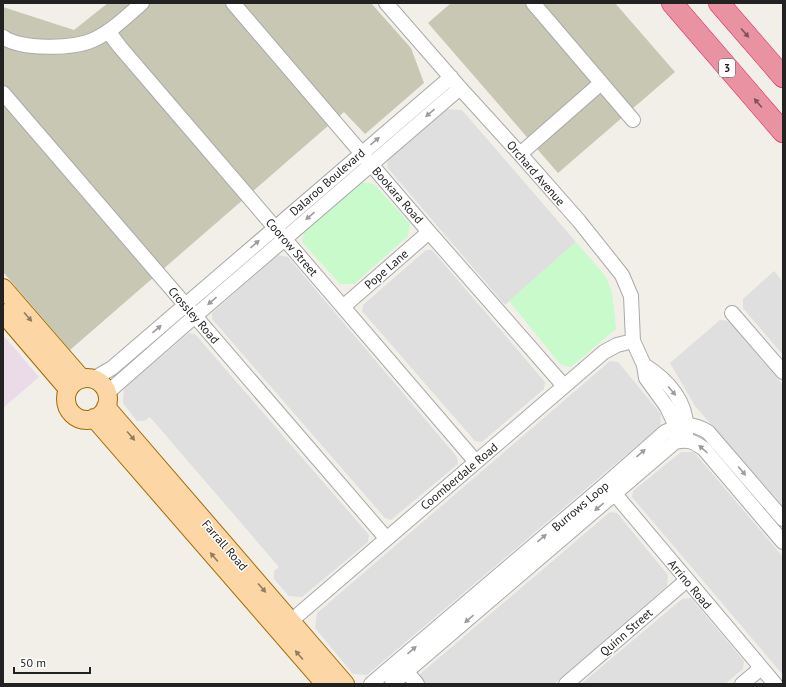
<svg xmlns="http://www.w3.org/2000/svg" width="786" height="687" viewBox="0 0 786 687" font-family="'PT Sans',sans-serif">
<style>
.residential{fill:#e0dfdf}
.industrial{fill:#ebdbe8}
.construction{fill:#c7c7b4}
.park{fill:#c8facc}
.lines{fill:none;stroke-linecap:round;stroke-linejoin:round}
.minor-casing{stroke:#a9a9a9;stroke-width:16}
.major-casing{stroke:#a06b00;stroke-width:20}
.highway-casing{stroke:#dc2a67;stroke-width:22}
.minor{stroke:#fff;stroke-width:14}
.major{stroke:#fcd6a4;stroke-width:18}
.highway{stroke:#e892a2;stroke-width:21}
.oneway{fill:#7b545c}
.oneway2{fill:#9c9c9c}
.oneway3{fill:#8f7c63}
.labels{text-anchor:middle;dominant-baseline:central;stroke-width:3;stroke-linejoin:round;paint-order:stroke}
.shield{fill:#fff;stroke:#646464;stroke-width:1}
.shield-label{font-size:11px;font-weight:bold;fill:#222}
.street-label{font-size:12px;fill:#222;stroke:#fff}
</style>
<rect width="100%" height="100%" fill="#f2efe9"/>
<path class="residential" d="M447 109 462 110 576 242 505 305 387 167 388 159Z
M426 250H432L545 382 544 389 482 442 475 441 362 311 363 305Z
M278 255 288 257 457 457 458 464 391 520 385 518 212 319V313Z
M774 271 783 282V355L743 308V299Z
M720 320 729 321 783 385V506L695 406 670 363Z
M189 333 195 334 369 535 368 542 302 597 289 596 274 579V571L279 567 150 417 144 421H137L123 403 124 388Z
M610 361 618 362 661 414 660 426 367 675 353 674 315 628 317 613Z
M681 452H694L783 557V675L632 497 633 491Z
M610 512 617 513 668 575 667 586 554 684H423L420 681V674Z
M691 598 744 661 743 669 725 684H581L682 599Z"/>
<path class="industrial" d="M3 335 39 377 3 408Z"/>
<path class="construction" d="M108 3H371L411 48 424 83 365 134 344 112 70 350 3 272V7L74 30Z
M451 3H615L675 72 558 173 428 23Z"/>
<path class="park" d="M362 182 374 184 410 224 408 236 354 284H340L302 242 304 232Z
M576 242 606 277 612 292 616 329 571 367 561 365 509 301Z"/>
<g class="lines">
<g class="minor-casing">
<path id="minor" d="M233 3 429 232 564 386
M386 3 460 88 520 154 579 221 622 275 631 296 633 341 644 365 646 378 667 407 682 440
M533 3 633 120
M108 31 120 47 476 462
M3 37C21 50 73 49 93 40 111 32 127 16 142 3
M3 93 386 538
M520 154 601 83
M344 306 429 232
M732 313 783 372
M644 365C668 380 689 403 686 434
M93 379 112 368 451 77
M107 393 195 316 460 88
M609 487 775 684
M291 621 604 352 617 345 633 341
M401 665 417 684
M371 684 606 484 665 432C682 424 692 422 708 432L783 519
M392 684 675 442C688 439 693 441 704 449L783 542
M566 684 687 580
M742 684 761 668"/>
</g>
<g class="major-casing">
<path id="major" d="M3 288 82 379
M3 313 68 389
M66 399a21 21 0 1 1 42 0a21 21 0 1 1-42 0Z
M106 407 345 684
M94 418 325 684"/>
</g>
<g class="highway-casing">
<path id="highway" d="M672 3 783 132
M719 3 783 77"/>
</g>
<use href="#minor" class="minor"/>
<use href="#major" class="major"/>
<use href="#highway" class="highway"/>
</g>
<defs><path id="oneway-solid" d="M-6-.8H1V-3.2L6.5 0L1 3.2V.8H-6Z"/></defs>
<g class="oneway">
<use href="#oneway-solid" transform="translate(745 33) rotate(49)"/>
<use href="#oneway-solid" transform="translate(758 103) rotate(-131)"/>
</g>
<g class="oneway2">
<use href="#oneway-solid" transform="translate(430 113) rotate(140)"/>
<use href="#oneway-solid" transform="translate(375 141) rotate(-40)"/>
<use href="#oneway-solid" transform="translate(310 216) rotate(139)"/>
<use href="#oneway-solid" transform="translate(255 244) rotate(-41)"/>
<use href="#oneway-solid" transform="translate(212 301) rotate(140)"/>
<use href="#oneway-solid" transform="translate(157 329) rotate(-41)"/>
<use href="#oneway-solid" transform="translate(672 391) rotate(50)"/>
<use href="#oneway-solid" transform="translate(703 449) rotate(-138)"/>
<use href="#oneway-solid" transform="translate(641 453) rotate(-41)"/>
<use href="#oneway-solid" transform="translate(742 471) rotate(50)"/>
<use href="#oneway-solid" transform="translate(599 507) rotate(140)"/>
<use href="#oneway-solid" transform="translate(542 538) rotate(-40)"/>
<use href="#oneway-solid" transform="translate(469 619) rotate(140)"/>
<use href="#oneway-solid" transform="translate(412 650) rotate(-41)"/>
</g>
<g class="oneway3">
<use href="#oneway-solid" transform="translate(28 317) rotate(49)"/>
<use href="#oneway-solid" transform="translate(131 436) rotate(49)"/>
<use href="#oneway-solid" transform="translate(214 557) rotate(-131)"/>
<use href="#oneway-solid" transform="translate(262 588) rotate(49)"/>
<use href="#oneway-solid" transform="translate(299 655) rotate(-131)"/>
</g>
<g class="labels">
<rect class="shield" x="719" y="59" width="16" height="18" rx="3"/>
<g class="shield-label">
<text x="727" y="68">3</text>
</g>
<g class="street-label">
<text transform="translate(536 173) rotate(49)">Orchard Avenue</text>
<text transform="translate(327 182) rotate(-41)">Dalaroo Boulevard</text>
<text transform="translate(398 195) rotate(49)">Bookara Road</text>
<text transform="translate(292 247) rotate(49)">Coorow Street</text>
<text transform="translate(386 269) rotate(-41)">Pope Lane</text>
<text transform="translate(194 315) rotate(49)">Crossley Road</text>
<text transform="translate(459 476) rotate(-40)">Coomberdale Road</text>
<text transform="translate(580 506) rotate(-40)">Burrows Loop</text>
<text transform="translate(225 545) rotate(49)">Farrall Road</text>
<text transform="translate(690 584) rotate(50)">Arrino Road</text>
<text transform="translate(626 632) rotate(-41)">Quinn Street</text>
</g>
</g>
<rect width="786" height="687" fill="none" stroke="#222222" stroke-width="8"/>
<path d="M14 667v6h76v-6" fill="none" stroke="#222222" stroke-width="2"/>
<text x="20" y="667" font-size="12" fill="#222222" stroke="#ffffff" stroke-width="3" paint-order="stroke">50 m</text>
</svg>
